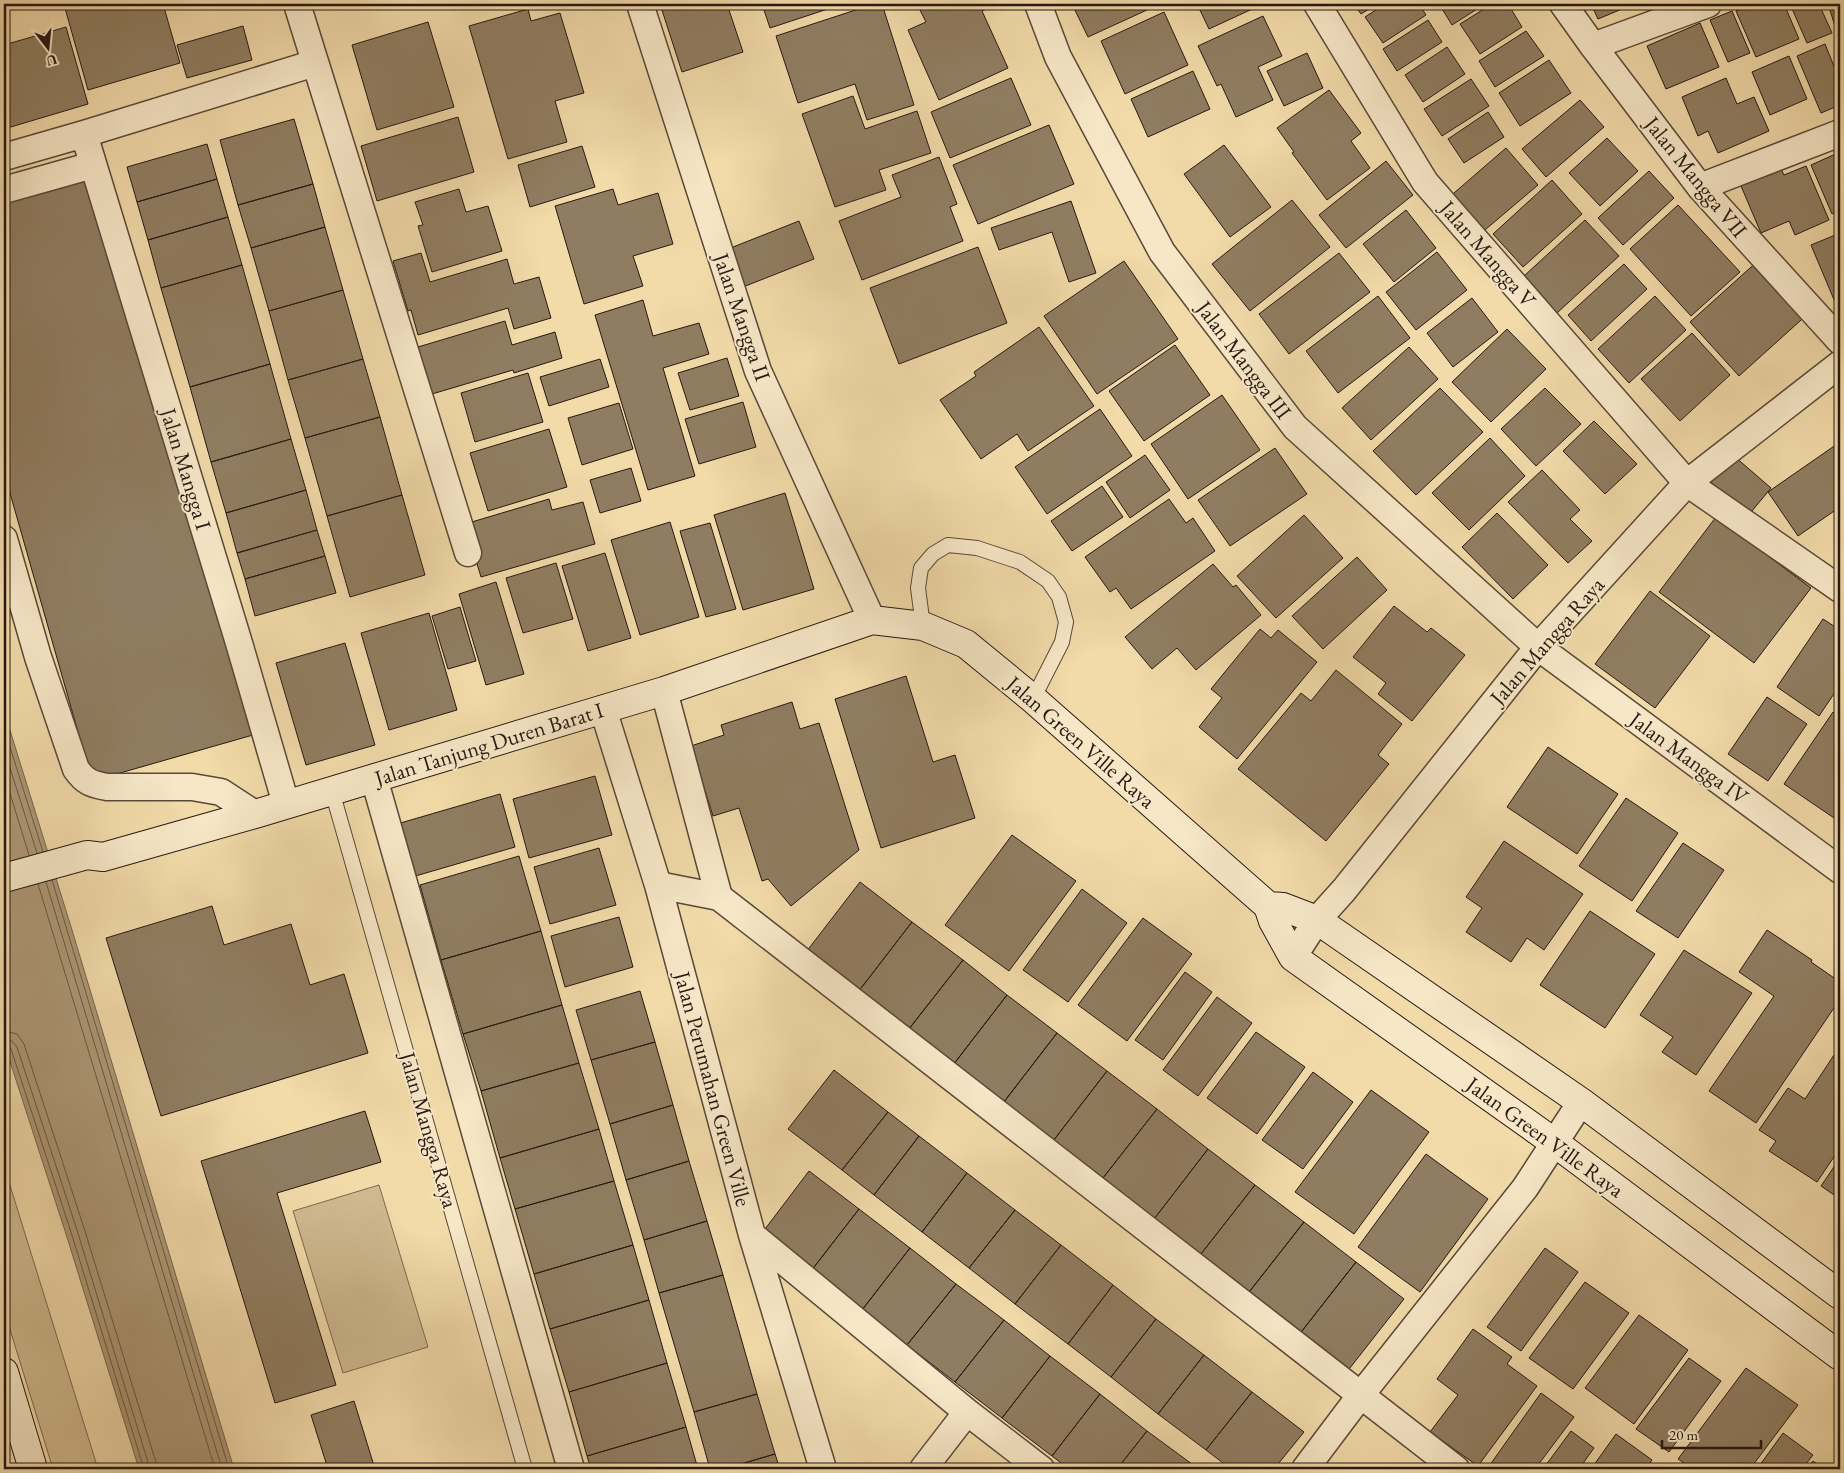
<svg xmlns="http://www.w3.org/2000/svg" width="1844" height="1473" font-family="'EB Garamond',serif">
<rect width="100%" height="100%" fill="#f2daa9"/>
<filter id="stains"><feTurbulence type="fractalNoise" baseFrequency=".004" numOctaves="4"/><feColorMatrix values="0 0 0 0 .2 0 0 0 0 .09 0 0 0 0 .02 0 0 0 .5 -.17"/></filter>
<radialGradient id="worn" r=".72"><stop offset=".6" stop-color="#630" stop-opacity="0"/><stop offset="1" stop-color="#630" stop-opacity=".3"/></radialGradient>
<path fill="#cfb98f" stroke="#7a6950" d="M4 1166 98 1469H53L4 1310Z
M379 1185 428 1347 343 1373 293 1211Z"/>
<path fill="#ad9876" stroke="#77654e" d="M4 711 72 930 234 1469H139L66 1234 4 1043Z"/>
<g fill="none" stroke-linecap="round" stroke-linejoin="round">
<path stroke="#6a5844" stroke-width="1" d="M4 728 43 852
M4 749 37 853
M4 774 29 855
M52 880 229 1469
M46 882 222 1469
M38 884 215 1469
M4 1031 17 1034 24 1044 84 1228 158 1469
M4 1038 12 1041 17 1047 77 1230 150 1469
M4 1045H8L11 1049 71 1232 144 1469"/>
</g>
<path fill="#907d61" stroke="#261912" d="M81 4H163L180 63 88 90 65 8Z
M660 4H727L743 52 682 72Z
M762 4H843L770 28Z
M874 4H882L914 105 867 120 855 84 798 103 776 36Z
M917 4H996L982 11 1008 68 939 100 908 30 926 22Z
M1072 4H1160L1088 37Z
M1197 4H1263L1209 29Z
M1354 4H1377L1361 14Z
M1385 4H1419L1426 15 1383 43 1365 17Z
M1439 4H1485L1452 25Z
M1492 4H1508L1522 27 1480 54 1460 24Z
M1591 4H1634L1598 19Z
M1755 4H1784L1799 39 1756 57 1736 11Z
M1790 4H1819L1832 33 1807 43Z
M1828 4H1840V42Z
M528 9 531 21 560 13 584 93 555 101 567 142 508 159 469 26Z
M1732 11 1750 53 1728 62 1710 20Z
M1164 12 1188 65 1125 94 1101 41Z
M1263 16 1282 56 1258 67 1273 100 1236 117 1221 84 1217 86 1198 46Z
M1428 20 1442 42 1397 71 1383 49Z
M428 22 454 107 377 130 352 45Z
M1700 23 1719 67 1666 89 1647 46Z
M243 26 252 60 187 78 177 45Z
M66 27 88 104 4 129V45Z
M1526 31 1544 56 1495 87 1479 61Z
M1825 44 1840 81V105L1821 113 1797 56Z
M1447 47 1465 74 1423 102 1405 75Z
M1307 53 1323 88 1284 106 1267 71Z
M1840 54V71L1835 56Z
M1789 56 1807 99 1770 115 1752 72Z
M1549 60 1571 93 1520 126 1499 93Z
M1193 71 1210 109 1148 137 1131 99Z
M1011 78 1031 125 950 158 931 112Z
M1726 78 1737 104 1754 97 1769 131 1718 153 1708 131 1698 136 1682 97Z
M1471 79 1489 106 1442 136 1424 109Z
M1329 90 1361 133 1351 141 1370 168 1327 200 1292 153 1294 152 1277 128Z
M853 96 865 129 917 111 931 153 879 170 886 190 835 207 802 114Z
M1580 100 1604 127 1546 177 1522 149Z
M1488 112 1504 137 1464 163 1448 139Z
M458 117 474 172 377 201 361 146Z
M294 119 313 184 238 205 220 140Z
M1049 125 1074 184 978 224 953 165Z
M1607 138 1638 171 1600 206 1569 173Z
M207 144 217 179 137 202 127 167Z
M1224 145 1271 207 1230 237 1184 174Z
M582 146 595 187 530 207 518 165Z
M1506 148 1538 185 1479 235 1447 199Z
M1840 152V210L1832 214 1811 165Z
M939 157 957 204 950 207 963 241 862 280 839 221 901 197 892 175Z
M1386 161 1413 195 1346 248 1319 215Z
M1806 166 1829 220 1795 235 1789 221 1761 233 1741 186 1781 169 1784 175Z
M1649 171 1674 198 1623 245 1598 218Z
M94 178 253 735 92 781 4 472V203Z
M217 179 228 217 148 240 137 202Z
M1552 180 1582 214 1523 267 1493 234Z
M313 184 325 227 251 248 238 205Z
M459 189 466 212 488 206 502 251 432 272 418 226 423 225 415 202Z
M613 189 618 205 658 193 673 244 633 256 643 286 584 304 555 206Z
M1292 200 1330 247 1250 311 1212 264Z
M1071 201 1096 273 1069 282 1052 232 999 250 991 228Z
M1678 205 1740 272 1691 316 1630 249Z
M1406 210 1436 248 1394 282 1363 244Z
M228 217 242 265 161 288 148 240Z
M1585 220 1619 256 1557 313 1524 276Z
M799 221 814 259 743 287 728 249Z
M325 227 343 290 269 311 251 248Z
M1840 233V314L1811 245Z
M978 247 1007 323 899 364 870 288Z
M1437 252 1467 290 1416 330 1386 292Z
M421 253 430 282 507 259 514 284 539 277 551 318 514 329 508 308 418 335 411 310 408 311 393 261Z
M1339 253 1370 292 1289 354 1259 314Z
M1760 259 1810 312 1739 376 1690 322Z
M1124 261 1178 339 1097 394 1044 316Z
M1624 264 1647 289 1591 341 1568 315Z
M242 265 270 364 190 387 161 288Z
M343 290 363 359 288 380 269 311Z
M1378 296 1410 338 1338 393 1306 351Z
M1655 296 1686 330 1629 383 1598 349Z
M1472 298 1498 332 1453 367 1427 333Z
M643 300 653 336 699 323 709 354 663 368 695 476 648 490 595 315Z
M505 321 512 345 555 332 562 358 514 373 513 370 432 394 418 347Z
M1039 327 1094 406 1028 451 1017 434 981 459 940 400 976 376 974 372Z
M1507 329 1546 369 1491 422 1452 382Z
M1692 333 1730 375 1680 421 1641 379Z
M1175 345 1210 395 1144 441 1109 391Z
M1409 347 1438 379 1371 440 1342 408Z
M727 358 739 396 690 410 678 373Z
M363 359 380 417 305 438 288 380Z
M600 359 609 387 549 406 540 377Z
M270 364 291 439 211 462 190 387Z
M528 373 543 422 475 442 461 393Z
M1440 388 1483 432 1416 495 1373 451Z
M1545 388 1581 424 1536 466 1501 429Z
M1222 395 1260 450 1188 499 1151 444Z
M743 402 756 447 699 464 685 419Z
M619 403 633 449 582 465 568 418Z
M1100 409 1132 456 1047 514 1015 467Z
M380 417 402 495 327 516 305 438Z
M1594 421 1637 464 1605 494 1563 451Z
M549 429 567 487 488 511 470 453Z
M1490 438 1525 476 1469 530 1432 493Z
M291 439 306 490 226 513 211 462Z
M1840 442V507L1798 536 1768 492Z
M1275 448 1307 494 1230 546 1198 500Z
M1145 455 1170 490 1130 518 1106 482Z
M1734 456 1771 488 1747 517 1709 485Z
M631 468 641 501 600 513 590 480Z
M1542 470 1580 510 1570 519 1592 541 1568 563 1508 502Z
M1102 486 1123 517 1072 551 1051 521Z
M306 490 317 530 237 553 226 513Z
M785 493 814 589 743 610 714 515Z
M402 495 425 575 350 597 327 516Z
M549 499 552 510 583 502 595 544 481 577 465 524Z
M1169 499 1186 523 1193 518 1215 551 1131 609 1116 588 1110 592 1085 557Z
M1497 513 1548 565 1513 599 1462 547Z
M1304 515 1343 558 1276 618 1237 576Z
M1716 517 1811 588 1754 663 1659 592Z
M670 522 699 617 640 635 611 540Z
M710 523 736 609 706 617 680 531Z
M317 530 325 556 245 579 237 553Z
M605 553 631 638 588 651 562 566Z
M325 556 336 593 255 616 245 579Z
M1357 557 1387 590 1323 649 1292 616Z
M556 563 573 619 523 633 506 578Z
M1213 564 1233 587 1236 585 1261 615 1196 670 1177 648 1152 669 1125 637Z
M496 582 524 674 486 685 459 594Z
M1650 591 1710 636 1655 708 1595 664Z
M1394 606 1427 632 1431 628 1465 655 1412 721 1378 694 1386 683 1353 657Z
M460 607 476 661 448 669 432 616Z
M429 613 457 710 389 730 361 633Z
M1823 619 1840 630V685L1819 716 1777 687Z
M1260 629 1271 638 1278 630 1317 662 1237 759 1199 727 1222 698 1211 689Z
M345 643 375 745 306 765 276 663Z
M1336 670 1402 724 1378 755 1389 764 1326 841 1238 769 1301 693 1311 701Z
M906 676 933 762 955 755 975 818 881 848 835 699Z
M1767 697 1807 724 1768 781 1728 754Z
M792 702 800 729 819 723 859 850 791 906 768 879 762 881 739 808 713 816 691 746 724 735 721 725Z
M1833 712 1840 717V822L1784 784Z
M1548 747 1618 794 1577 854 1507 807Z
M595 776 612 835 529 858 513 799Z
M500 794 515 847 412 877 397 824Z
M1626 798 1678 833 1632 901 1579 866Z
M1012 835 1076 881 1009 971 945 925Z
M1504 841 1583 894 1544 950 1527 938 1511 962 1466 932 1482 908 1466 897Z
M1683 843 1724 870 1678 938 1636 911Z
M599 848 616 905 550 924 534 867Z
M519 856 541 931 441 960 420 885Z
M860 882 912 922 855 996 803 956Z
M1082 889 1127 923 1068 1002 1023 970Z
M212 906 224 945 291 924 310 985 344 974 368 1053 161 1116 106 938Z
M1590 911 1655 954 1605 1028 1540 985Z
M619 917 633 967 565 987 551 936Z
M1143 918 1192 954 1127 1041 1078 1005Z
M912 922 963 960 905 1034 855 996Z
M1767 930 1812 960 1811 962 1840 982V999L1756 1123 1709 1091 1774 996 1739 972Z
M541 931 562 1005 463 1034 441 960Z
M1684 950 1752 993 1696 1075 1662 1052 1673 1037 1640 1015Z
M963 960 1007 995 950 1069 905 1034Z
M1185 972 1212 992 1163 1060 1135 1040Z
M640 991 655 1042 591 1060 576 1010Z
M1007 995 1057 1033 1000 1107 950 1069Z
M1217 997 1252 1023 1198 1096 1163 1070Z
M562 1005 579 1063 481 1091 463 1034Z
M1256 1032 1305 1067 1257 1134 1207 1098Z
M1057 1033 1107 1071 1050 1145 1000 1107Z
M655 1042 673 1105 610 1124 591 1060Z
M1834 1055 1840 1059V1148L1817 1182 1769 1151 1776 1141 1759 1130 1788 1088 1805 1099Z
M579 1063 599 1129 500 1158 481 1091Z
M834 1070 888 1112 842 1170 788 1129Z
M1107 1071 1157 1109 1099 1183 1050 1145Z
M1313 1072 1353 1102 1303 1169 1262 1140Z
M1371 1090 1429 1132 1354 1234 1295 1192Z
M673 1105 689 1161 626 1180 610 1124Z
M1157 1109 1208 1149 1151 1223 1099 1183Z
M365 1111 381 1162 277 1193 336 1385 275 1403 201 1161Z
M888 1112 919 1136 874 1195 842 1170Z
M599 1129 614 1181 515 1209 500 1158Z
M919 1136 967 1173 922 1232 874 1195Z
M1208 1149 1255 1185 1197 1259 1151 1223Z
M1426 1154 1488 1199 1420 1292 1358 1247Z
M1840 1158V1199L1821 1186Z
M689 1161 707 1221 644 1240 626 1180Z
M809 1171 859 1209 811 1271 762 1233Z
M967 1173 1015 1210 969 1268 922 1232Z
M614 1181 633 1245 534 1274 515 1209Z
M1255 1185 1304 1222 1246 1296 1197 1259Z
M859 1209 910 1248 862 1310 811 1271Z
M1015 1210 1061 1245 1015 1304 969 1268Z
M707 1221 723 1275 659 1293 644 1240Z
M1304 1222 1356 1262 1298 1336 1246 1296Z
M633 1245 649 1300 550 1329 534 1274Z
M1061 1245 1113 1285 1068 1344 1015 1304Z
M910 1248 956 1284 907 1345 862 1310Z
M1545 1248 1578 1272 1521 1351 1487 1327Z
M1356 1262 1404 1299 1346 1373 1298 1336Z
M723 1275 757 1394 694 1412 659 1293Z
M1585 1282 1629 1313 1573 1389 1529 1358Z
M956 1284 1004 1320 955 1382 907 1345Z
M1113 1285 1156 1319 1111 1377 1068 1344Z
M649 1300 667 1363 569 1392 550 1329Z
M1639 1315 1688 1350 1634 1424 1585 1388Z
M1156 1319 1204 1355 1158 1414 1111 1377Z
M1004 1320 1050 1356 1002 1418 955 1382Z
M1473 1329 1512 1357 1507 1364 1537 1386 1478 1466 1430 1432 1458 1395 1437 1379Z
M1204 1355 1252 1392 1206 1450 1158 1414Z
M1050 1356 1100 1394 1052 1456 1002 1418Z
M1689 1358 1721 1381 1669 1452 1636 1429Z
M667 1363 686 1427 587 1456 569 1392Z
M1746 1368 1798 1405 1750 1469H1693L1678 1459Z
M1252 1392 1304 1432 1274 1469H1231L1206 1450Z
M1541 1393 1574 1417 1535 1469H1487Z
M757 1394 775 1454 724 1469H710L694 1412Z
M1100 1394 1147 1431 1117 1469H1069L1052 1456Z
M354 1401 375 1469H328L311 1415Z
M686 1427 698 1469H591L587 1456Z
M1147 1431 1196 1467 1194 1469H1117Z
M1571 1431 1594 1448 1579 1469H1543Z
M1783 1433 1813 1455 1802 1469H1757Z
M1616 1434 1652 1460 1646 1469H1591Z
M775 1454 780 1469H724Z
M1813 1461 1824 1469H1807Z"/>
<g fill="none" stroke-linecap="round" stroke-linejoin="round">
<defs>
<path id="lane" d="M923 626 918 588 921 568 933 554 948 545 977 548 1020 562 1048 581 1059 597 1066 622 1062 642 1033 699
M332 791 525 1469"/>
<path id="street" d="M297 4 468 553
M640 4 758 371 872 620
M1038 4 1058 57 1162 252 1295 427 1538 647 1840 870
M1317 4 1425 182 1687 483 1840 589
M1563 4 1593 46 1700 187 1840 341
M1593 46 1708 4
M84 134 239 643 286 804
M4 157 84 134 315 63
M1700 187 1840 133
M4 190 93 165
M4 539 38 657 76 769C85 782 91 784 107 787H192L221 792 255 814
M664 691 719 897
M603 709 658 885 752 1235 823 1469
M374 778 571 1469
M658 885 719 897 1456 1469
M1293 957 1317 920 1344 890 1538 647 1687 483 1840 364
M752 1235 967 1412 1041 1469
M923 1469 967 1412
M1305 1469 1360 1396 1525 1188 1581 1102"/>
<path id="secondary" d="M4 878 87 855 103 857 255 814 664 691 872 620 923 626 966 644 1033 699 1268 906 1273 921 1293 957 1555 1143 1840 1356
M1268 906 1283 907 1317 920 1581 1102 1840 1295
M4 1372 33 1469"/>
</defs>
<use href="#lane" stroke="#594938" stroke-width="16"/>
<use href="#street" stroke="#594938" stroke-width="29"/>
<use href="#secondary" stroke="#261912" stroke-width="30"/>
<use href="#lane" stroke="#f7e7c7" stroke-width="14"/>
<use href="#street" stroke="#f7e7c7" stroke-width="26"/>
<use href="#secondary" stroke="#f7e7c7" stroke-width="28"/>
</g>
<g text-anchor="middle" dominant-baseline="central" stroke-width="4" stroke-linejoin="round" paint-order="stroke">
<g font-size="22" fill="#261912" stroke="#f7e7c7">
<text transform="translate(1696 177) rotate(51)">Jalan Mangga VII</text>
<text transform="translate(1488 254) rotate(49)">Jalan Mangga V</text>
<text transform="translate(742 317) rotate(71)">Jalan Mangga II</text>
<text transform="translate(1244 360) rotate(53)">Jalan Mangga III</text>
<text transform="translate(186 469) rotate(73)">Jalan Mangga I</text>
<text transform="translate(1547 641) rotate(-49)">Jalan Mangga Raya</text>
<text transform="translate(1081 742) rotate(41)">Jalan Green Ville Raya</text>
<text transform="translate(489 744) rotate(-17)">Jalan Tanjung Duren Barat I</text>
<text transform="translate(1689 758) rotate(36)">Jalan Mangga IV</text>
<text transform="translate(713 1089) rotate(75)">Jalan Perumahan Green Ville</text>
<text transform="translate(429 1130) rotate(74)">Jalan Mangga Raya</text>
<text transform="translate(1545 1137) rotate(36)">Jalan Green Ville Raya</text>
</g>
</g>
<rect width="1844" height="1473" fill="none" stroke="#f2daa9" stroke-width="20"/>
<rect x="5" y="5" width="1834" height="1463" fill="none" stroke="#261912" stroke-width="2.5"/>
<rect x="10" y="10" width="1824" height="1453" fill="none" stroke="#261912"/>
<g transform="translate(48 48) rotate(164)" stroke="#f7e7c7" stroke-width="4" paint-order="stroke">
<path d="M0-4L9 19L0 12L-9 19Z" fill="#261912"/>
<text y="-8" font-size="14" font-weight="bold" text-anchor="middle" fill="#261912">U</text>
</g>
<path d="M1662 1440v8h99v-8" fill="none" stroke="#261912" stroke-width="2.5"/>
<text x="1669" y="1440" font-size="15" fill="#261912" stroke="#f7e7c7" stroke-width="4" paint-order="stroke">20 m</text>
<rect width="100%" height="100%" filter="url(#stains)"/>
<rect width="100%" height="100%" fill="url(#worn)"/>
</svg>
